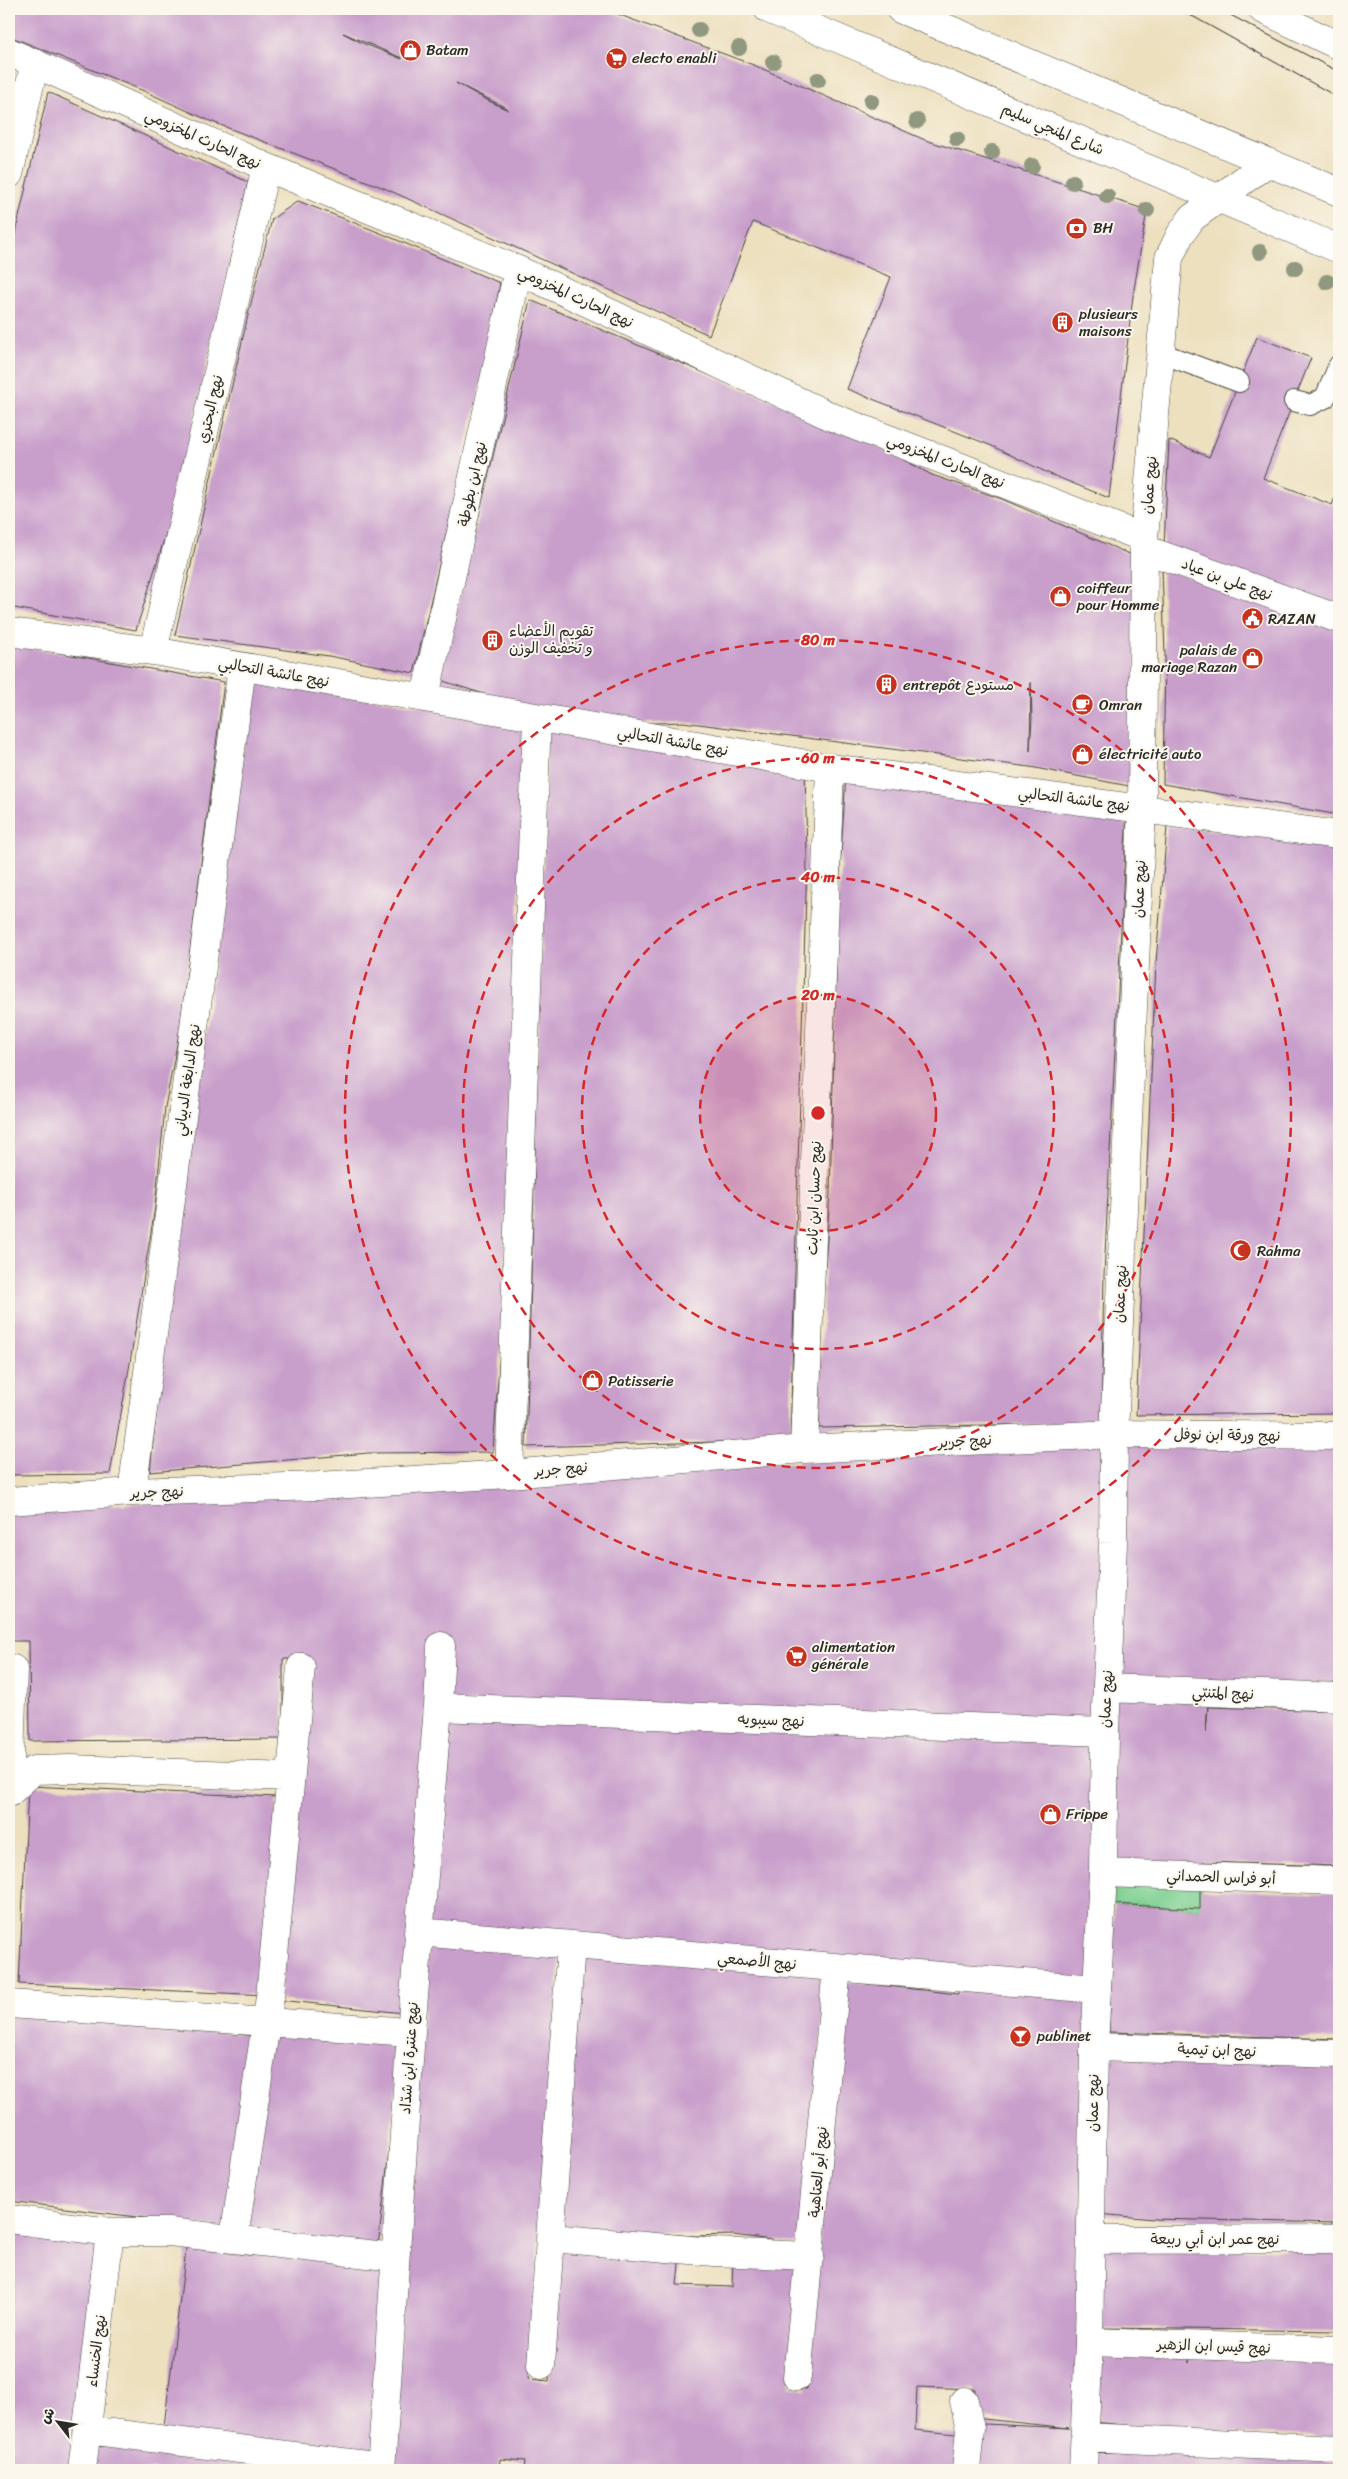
<svg xmlns="http://www.w3.org/2000/svg" width="1348" height="2479" font-family="Sriracha,'Playpen Sans Arabic',sans-serif">
<rect width="100%" height="100%" fill="#fbf7ec"/>
<filter id="ink" filterUnits="userSpaceOnUse"><feTurbulence type="fractalNoise" baseFrequency=".02" numOctaves="2"/><feDisplacementMap in="SourceGraphic" scale="10" xChannelSelector="R" yChannelSelector="G"/><feConvolveMatrix kernelMatrix="1 2 1 2 8 2 1 2 1" color-interpolation-filters="sRGB"/></filter>
<filter id="wash" filterUnits="userSpaceOnUse"><feTurbulence type="fractalNoise" baseFrequency=".0096" numOctaves="4" result="noise"/><feDisplacementMap in="SourceGraphic" scale="20" xChannelSelector="R" yChannelSelector="G"/><feGaussianBlur stdDeviation="1.12" result="paint"/><feColorMatrix in="noise" values="0 0 0 0 0 0 0 0 0 0 0 0 0 0 0 0 0 1.4 0 .05"/><feComposite in="paint" operator="in"/></filter>
<g filter="url(#wash)">
<rect width="100%" height="100%" fill="#ede0bf"/>
<path fill="#7ed092" stroke="#547e5e" d="M1114 1880 1201 1884 1200 1909 1114 1904Z"/>
<g id="blocks">
<path fill="#c89ecb" fill-rule="evenodd" d="M9 9H604L756 66 925 140 1147 210 1133 296 1109 498 1050 474 992 446 847 389 891 277 753 222 709 335 384 188 210 121 144 91 9 36ZM343 33 402 58V59L362 43ZM456 83 508 109V110L489 101Z
M9 71 14 73 9 94Z
M48 92 248 182 175 504 136 630 9 607V260Z
M298 201 373 230 500 283 486 361 414 673 329 656 175 635 249 311 272 219Z
M530 300 870 442 932 475 1002 499 1136 557 1134 787 1030 767 683 722 626 724 524 707 440 680ZM1031 682 1032 719 1030 751Z
M1257 337 1311 358 1263 478 1332 505 1339 487V610L1164 546 1169 440 1209 457Z
M1162 569 1339 624V815L1163 784 1165 655Z
M9 644 224 682 180 1028 165 1107 155 1207 129 1369 110 1474 9 1475Z
M253 679 526 723 501 1335 493 1452 368 1453 150 1472 166 1320Z
M548 723 805 766 807 858 790 1440 526 1447Z
M846 775 1127 808 1104 1275 1101 1423 819 1428 823 1298 830 1194 838 902Z
M1167 826 1339 841V1365L1337 1413 1136 1415 1156 963Z
M1123 1441 1339 1445V1687L1112 1679Z
M1110 1443 1097 1726 441 1701 404 2013 279 2000 309 1659H283V1739L30 1741 29 1641H9V1511Z
M1111 1695 1208 1698 1206 1733 1208 1707 1339 1711V1866L1202 1862V1870L1109 1866Z
M439 1713 1100 1735 1092 1984 425 1925Z
M28 1786 277 1797 267 1995 19 1984Z
M1200 1890 1339 1894V2039L1109 2032 1114 1904 1200 1909Z
M428 1944 560 1953 528 2379 549 2381 559 2244 680 2253 677 2285 732 2287 733 2256 801 2261 789 2387 806 2390 842 1981 958 1994 959 1987 1088 1995 1075 2470H978L984 2424 1069 2428 974 2418 975 2389 917 2387 915 2430 966 2435 962 2470H524L525 2461 500 2459 499 2470H391Z
M579 1956 827 1975 800 2244 734 2235 694 2236 559 2227Z
M9 2009 255 2036 232 2229 9 2201Z
M269 2031 401 2045 378 2247 247 2233Z
M1101 2055 1339 2064V2223L1153 2219 1099 2214Z
M9 2227 101 2238 71 2470H9Z
M187 2242 391 2265 372 2460 163 2434Z
M1103 2247 1339 2250V2331L1102 2328Z
M1097 2349 1190 2352 1189 2363 1190 2357 1339 2363V2437L1185 2431 1093 2422Z
M94 2436 340 2470H91Z
M1092 2444 1339 2463V2470H1089Z"/>
</g>
</g>
<g filter="url(#ink)">
<use href="#blocks" fill-opacity="0" stroke="#484641" stroke-width="1"/>
<g fill="none" stroke-linecap="round" stroke-linejoin="round">
<defs>
<path id="lane" d="M1161 353 1239 382
M1294 401 1310 405 1325 398 1339 365"/>
<path id="street" d="M1262 9 1339 46
M9 52 266 167 518 270 832 417 1144 538
M9 174 35 63
M1144 549 1339 619
M9 632 153 651 830 768 1339 835
M153 651 266 167
M425 697 518 270
M804 1449 830 768
M509 1474 537 718
M132 1492 242 667
M9 1501 132 1492 318 1486 509 1474 804 1449 1114 1434 1339 1436
M1107 1688 1339 1697
M438 1707 1105 1732
M9 1792 13 1669
M9 1793 34 1770 70 1769 289 1777
M1103 1873 1339 1881
M418 1932 1096 1989
M9 2004 411 2032
M1094 2047 1339 2054
M9 2219 110 2232H169L395 2257
M234 2238 270 1997 301 1667
M551 2238 714 2252 810 2256
M1091 2240 1339 2239
M1089 2342 1339 2350
M541 2365 571 1945
M797 2377 837 1968
M964 2401 970 2429 966 2470
M87 2430 382 2467
M1085 2437 1339 2449
M82 2470 110 2232
M381 2470 411 2032 438 1707 441 1646
M1083 2470 1089 2342 1094 2047 1103 1873 1105 1732 1113 1543 1114 1434 1142 807 1144 538 1169 258 1180 235 1192 218 1267 163"/>
<path id="secondary" d="M768 9 1339 249
M900 9 1339 192"/>
</defs>
<use href="#lane" stroke="#484641" stroke-width="22"/>
<use href="#street" stroke="#484641" stroke-width="29"/>
<use href="#secondary" stroke="#484641" stroke-width="29"/>
<use href="#lane" stroke="#fff" stroke-width="20"/>
<use href="#street" stroke="#fff" stroke-width="28"/>
<use href="#secondary" stroke="#fff" stroke-width="28"/>
<path stroke="#2b2b2b" stroke-width="1" d="M1174 9 1194 17 1339 98
M1219 9 1339 72"/>
</g>
<g fill="#90987f">
<circle cx="699" cy="30" r="8"/>
<circle cx="739" cy="48" r="8"/>
<circle cx="773" cy="62" r="8"/>
<circle cx="818" cy="80" r="8"/>
<circle cx="871" cy="101" r="8"/>
<circle cx="917" cy="121" r="8"/>
<circle cx="957" cy="139" r="8"/>
<circle cx="992" cy="152" r="8"/>
<circle cx="1032" cy="166" r="8"/>
<circle cx="1073" cy="182" r="8"/>
<circle cx="1107" cy="196" r="8"/>
<circle cx="1147" cy="210" r="8"/>
<circle cx="1260" cy="252" r="8"/>
<circle cx="1295" cy="268" r="8"/>
<circle cx="1327" cy="282" r="8"/>
</g>
</g>
<circle cx="818" cy="1113" r="118" fill="#d62828" fill-opacity=".12"/>
<g fill="none" stroke="#d62828" stroke-width="2.5" stroke-dasharray="9 6">
<circle cx="818" cy="1113" r="118"/>
<circle cx="818" cy="1113" r="236"/>
<circle cx="818" cy="1113" r="355"/>
<circle cx="818" cy="1113" r="473"/>
</g>
<defs>
<symbol id="shop-disc" viewBox="-11 -11 22 22"><circle r="9.5" fill="#c8321e" stroke="#fbf7ec"/><path d="M-5-2.5h2.3a2.7 3.5 0 0 1 5.4 0H5L5.5 6h-11ZM-1.5-2.5h3a1.5 2.3 0 0 0-3 0Z" fill="#fff"/></symbol>
<symbol id="supermarket-disc" viewBox="-11 -11 22 22"><circle r="9.5" fill="#c8321e" stroke="#fbf7ec"/><path d="M-6-5.5h2.5l.6 2H6L4.5 2H-2.5L-4.4-4H-6ZM-1.5 3.2a1.3 1.3 0 1 0 .1 0ZM3 3.2a1.3 1.3 0 1 0 .1 0Z" fill="#fff"/></symbol>
<symbol id="bank-disc" viewBox="-11 -11 22 22"><circle r="9.5" fill="#c8321e" stroke="#fbf7ec"/><path d="M-6-4H6V4H-6ZM0-2.3a2.3 2.3 0 1 0 0 4.6a2.3 2.3 0 1 0 0-4.6Z" fill="#fff"/></symbol>
<symbol id="building-disc" viewBox="-11 -11 22 22"><circle r="9.5" fill="#c8321e" stroke="#fbf7ec"/><path d="M-4-6H4V6H1V3H-1V6H-4ZM-2.5-4.3h1.7v1.8h-1.7ZM.8-4.3h1.7v1.8H.8ZM-2.5-1h1.7V.8h-1.7ZM.8-1h1.7V.8H.8Z" fill="#fff"/></symbol>
<symbol id="civic-disc" viewBox="-11 -11 22 22"><circle r="9.5" fill="#c8321e" stroke="#fbf7ec"/><path d="M-.6-6.5H3V-4.5H.6V-3L4-1V1h2V6H-6V1h2V-1L-.6-3ZM-1.2 2.5V6h2.4V2.5Z" fill="#fff"/></symbol>
<symbol id="cafe-disc" viewBox="-11 -11 22 22"><circle r="9.5" fill="#c8321e" stroke="#fbf7ec"/><path d="M-5.5-4.5H6V0H3Q3 3.5 0 3.5H-2.5Q-5.5 3.5-5.5 0ZM3-3.2v2h1.7v-2ZM-6 4.5H4V6H-6Z" fill="#fff"/></symbol>
<symbol id="mosque-disc" viewBox="-11 -11 22 22"><circle r="9.5" fill="#c8321e" stroke="#fbf7ec"/><path d="M3.5-4.9A6 6 0 1 0 3.5 4.9A5 5 0 1 1 3.5-4.9Z" fill="#fff"/></symbol>
<symbol id="bar-disc" viewBox="-11 -11 22 22"><circle r="9.5" fill="#c8321e" stroke="#fbf7ec"/><path d="M-6-5H6L.8 .8V4.5H3.5V6h-7V4.5H-.8V.8Z" fill="#fff"/></symbol>
</defs>
<g fill-rule="evenodd">
<use href="#shop-disc" x="398" y="38" width="25" height="25"/>
<use href="#supermarket-disc" x="604" y="46" width="25" height="25"/>
<use href="#bank-disc" x="1064" y="216" width="25" height="25"/>
<use href="#building-disc" x="1050" y="310" width="25" height="25"/>
<use href="#shop-disc" x="1048" y="584" width="25" height="25"/>
<use href="#civic-disc" x="1240" y="606" width="25" height="25"/>
<use href="#building-disc" x="480" y="628" width="25" height="25"/>
<use href="#shop-disc" x="1240" y="646" width="25" height="25"/>
<use href="#building-disc" x="874" y="672" width="25" height="25"/>
<use href="#cafe-disc" x="1070" y="692" width="25" height="25"/>
<use href="#shop-disc" x="1070" y="742" width="25" height="25"/>
<use href="#mosque-disc" x="1228" y="1238" width="25" height="25"/>
<use href="#shop-disc" x="580" y="1368" width="25" height="25"/>
<use href="#supermarket-disc" x="784" y="1644" width="25" height="25"/>
<use href="#shop-disc" x="1038" y="1802" width="25" height="25"/>
<use href="#bar-disc" x="1008" y="2024" width="25" height="25"/>
</g>
<g text-anchor="middle" dominant-baseline="central" stroke-width="4" stroke-linejoin="round" paint-order="stroke">
<g font-size="15" fill="#2b2b2b" stroke="#fbf7ec" text-anchor="start">
<text x="426" y="50">Batam</text>
<text x="632" y="58">electo enabli</text>
<text x="1093" y="228">BH</text>
<text x="1079" y="314">plusieurs<tspan x="1079" dy="17">maisons</tspan></text>
<text x="1077" y="588">coiffeur<tspan x="1077" dy="17">pour Homme</tspan></text>
<text x="1268" y="619">RAZAN</text>
<text x="509" y="631">تقويم الأعضاء<tspan x="509" dy="17">و تخفيف الوزن</tspan></text>
<text x="1237" y="650" text-anchor="end">palais de<tspan x="1237" dy="17">mariage Razan</tspan></text>
<text x="903" y="685">entrepôt مستودع</text>
<text x="1099" y="705">Omran</text>
<text x="1099" y="754">électricité auto</text>
<text x="1257" y="1251">Rahma</text>
<text x="608" y="1381">Patisserie</text>
<text x="812" y="1647">alimentation<tspan x="812" dy="17">générale</tspan></text>
<text x="1066" y="1814">Frippe</text>
<text x="1037" y="2036">publinet</text>
</g>
<g font-size="15" fill="#2b2b2b" stroke="#fbf7ec">
<text transform="translate(1053 129) rotate(23)">شارع المنجي سليم</text>
<text transform="translate(203 139) rotate(24)">نهج الحارث المخزومي</text>
<text transform="translate(576 297) rotate(25)">نهج الحارث المخزومي</text>
<text transform="translate(210 409) rotate(-77)">نهج البحتري</text>
<text transform="translate(946 461) rotate(21)">نهج الحارث المخزومي</text>
<text transform="translate(472 484) rotate(-78)">نهج ابن بطوطة</text>
<text transform="translate(1149 485) rotate(-85)">نهج عمان</text>
<text transform="translate(1227 579) rotate(20)">نهج علي بن عياد</text>
<text transform="translate(274 672) rotate(10)">نهج عائشة التحالبي</text>
<text transform="translate(673 741) rotate(10)">نهج عائشة التحالبي</text>
<text transform="translate(1074 799) rotate(7)">نهج عائشة التحالبي</text>
<text transform="translate(1139 889) rotate(-87)">نهج عمان</text>
<text transform="translate(187 1080) rotate(-82)">نهج الدابغة الدبياني</text>
<text transform="translate(814 1198) rotate(-88)">نهج حسان ابن ثابت</text>
<text transform="translate(1120 1294) rotate(-87)">نهج عمان</text>
<text transform="translate(1227 1435) rotate(1)">نهج ورقة ابن نوفل</text>
<text transform="translate(965 1441) rotate(-3)">نهج جرير</text>
<text transform="translate(561 1469) rotate(-5)">نهج جرير</text>
<text transform="translate(157 1492) rotate(-2)">نهج جرير</text>
<text transform="translate(1223 1693) rotate(2)">نهج المتنبّي</text>
<text transform="translate(1106 1699) rotate(-87)">نهج عمان</text>
<text transform="translate(771 1720) rotate(2)">نهج سيبويه</text>
<text transform="translate(1221 1877) rotate(2)">أبو فراس الحمداني</text>
<text transform="translate(757 1961) rotate(5)">نهج الأصمعي</text>
<text transform="translate(1217 2050) rotate(2)">نهج ابن تيمية</text>
<text transform="translate(409 2058) rotate(-86)">نهج عنترة ابن شدّاد</text>
<text transform="translate(1093 2103) rotate(-89)">نهج عمان</text>
<text transform="translate(818 2172) rotate(-85)">نهج أبو العتاهية</text>
<text x="1215" y="2239">نهج عمر ابن أبي ربيعة</text>
<text transform="translate(1214 2346) rotate(2)">نهج قيس ابن الزهير</text>
<text transform="translate(96 2351) rotate(-83)">نهج الخنساء</text>
</g>
</g>
<circle cx="818" cy="1113" r="8" fill="#d62828" stroke="#fbf7ec" stroke-width="2.5"/>
<g font-size="15" text-anchor="middle" font-weight="bold" fill="#d62828" stroke="#fbf7ec" stroke-width="4" stroke-linejoin="round" paint-order="stroke">
<text x="818" y="645">80 m</text>
<text x="818" y="763">60 m</text>
<text x="818" y="882">40 m</text>
<text x="818" y="1000">20 m</text>
</g>
<rect width="1348" height="2479" fill="none" stroke="#fbf7ec" stroke-width="30"/>
<g transform="translate(58 2422) rotate(301)" stroke="#fbf7ec" stroke-width="4" paint-order="stroke">
<path d="M0-4L9 19L0 12L-9 19Z" fill="#2b2b2b"/>
<text y="-8" font-size="14" font-weight="bold" text-anchor="middle" fill="#2b2b2b">ش</text>
</g>
</svg>
